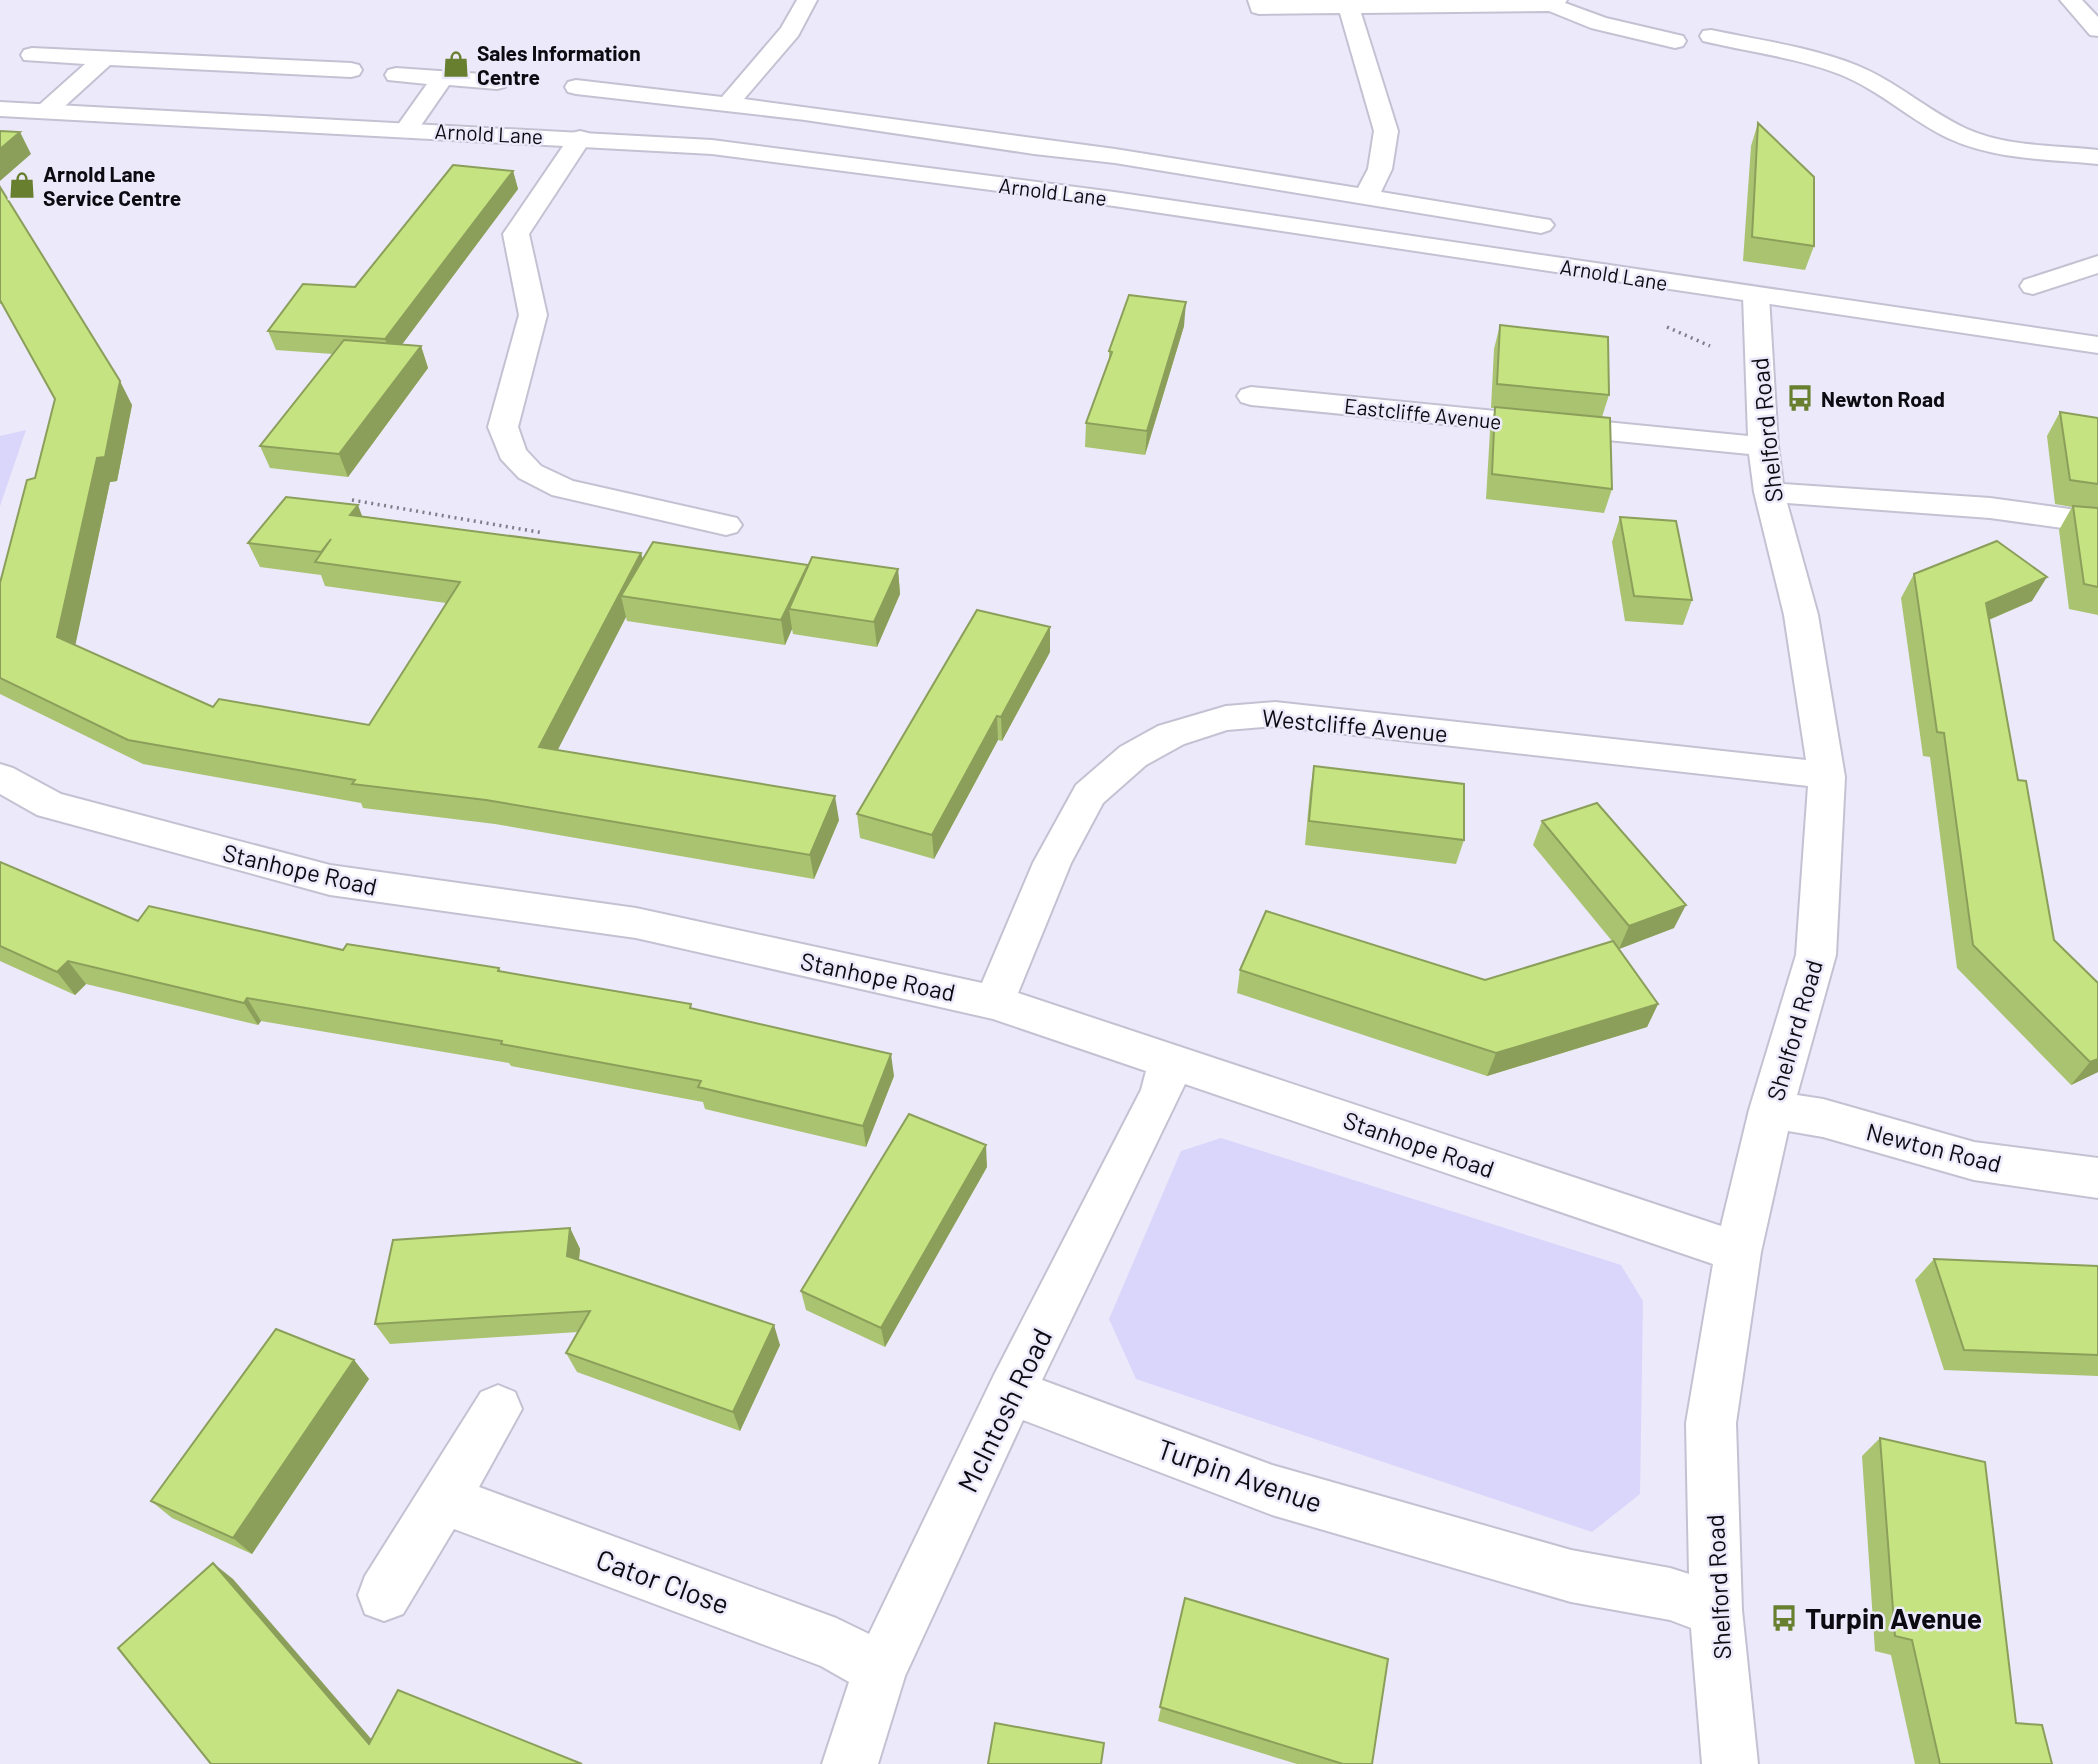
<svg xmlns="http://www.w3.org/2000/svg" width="2098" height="1764" font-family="Barlow,sans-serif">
<rect width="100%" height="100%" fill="#ebe9fa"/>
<path fill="#dad5fa" d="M26 430 0 506V436Z
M1221 1138 1621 1265 1643 1301 1640 1494 1592 1532 1136 1379 1109 1319 1181 1151Z"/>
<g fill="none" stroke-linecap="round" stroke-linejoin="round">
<defs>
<path id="street" d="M797 0H817L798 36 744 99 1115 149 1358 188 1368 169 1374 131 1340 13 1259 14 1252 12 1248 0H1567L1565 3 1606 18 1683 36 1686 41 1683 46 1675 48 1591 28 1549 11 1361 13 1398 131 1392 169 1381 192 1550 220 1554 225 1550 230 1541 233 1115 163 1034 154 805 120 576 94 568 92 565 87 568 82 576 80 722 97 781 28Z
M1711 30C1759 40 1810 47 1856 65 1896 81 1928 111 1967 129 2007 147 2054 145 2098 150V164C2049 159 1996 160 1950 139 1911 121 1880 90 1839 74 1795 57 1748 52 1703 41L1700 36 1703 31Z
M32 48 351 63 359 65 362 70 359 75 351 77 110 65 54 116H38L34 111 38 106 85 64 24 60 21 55 24 50Z
M396 68 497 75 505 77 508 82 505 87 497 89 449 85 415 134H399L395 129 427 84 388 80 385 75 388 70Z
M580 131 588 133 592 138 529 234 547 315 518 427 526 450 541 466 573 481 737 518 742 525 737 532 726 535 552 495 519 478 501 459 488 427 519 315 503 234 572 133Z
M2098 256V273L2033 294 2024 292 2020 286 2024 280Z
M1756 288 1765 290 1769 296 1778 446 1783 484 1990 498 2098 513V533L1990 518 1787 503 1818 615 1845 777 1836 955 1797 1095 1823 1099 1974 1142 2098 1158V1198L1974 1180 1823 1137 1788 1131 1761 1252 1736 1423 1742 1610 1758 1764H1702L1691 1628 1670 1620 1571 1602 1272 1515 1023 1420 905 1676 878 1764H822L849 1682 821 1666 454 1529 403 1614 384 1621 365 1614 358 1595 365 1576 481 1392 498 1385 515 1392 522 1409 479 1487 836 1618 869 1634 994 1375 1141 1090 1146 1071 993 1019 636 938 330 895 37 815 0 794V764L13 768 61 794 330 865 636 908 982 983 1033 863 1076 785 1120 747 1158 726 1226 706 1275 702 1806 760 1784 615 1754 492 1749 454 1251 405 1241 402 1237 396 1241 390 1251 387 1748 436 1743 296 1747 290ZM1275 726 1808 786 1796 955 1749 1110 1721 1226 1018 993 1071 863 1103 803 1146 765 1184 744 1227 730ZM1185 1084 1713 1264 1686 1423 1689 1574 1670 1568 1571 1550 1272 1465 1042 1380Z"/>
<path id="secondary" d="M2060 0H2082L2098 17V36L2090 35Z
M0 102 712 140 1114 192 2098 337V353L1114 206 712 154 0 116Z"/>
</defs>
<use href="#street" stroke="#c4c2d2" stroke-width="4"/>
<use href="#secondary" stroke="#c4c2d2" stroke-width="4"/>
<path stroke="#7f7e89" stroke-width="3.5" stroke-dasharray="2 4.5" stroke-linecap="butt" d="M1667 327 1710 346
M352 500 544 533"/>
<use href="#street" fill="#fff" fill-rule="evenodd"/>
<use href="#secondary" fill="#fff" fill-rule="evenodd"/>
</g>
<path fill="#aac370" d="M1758 123 1814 246 1805 270 1743 261 1751 146Z
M513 171 518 189 402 344 421 346 428 368 348 477 270 468 260 446 333 354 276 350 268 331 355 287Z
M0 187 132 405 117 481 110 482 75 645 213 707 369 725 446 603 325 586 321 575 260 567 248 543 362 516 641 553 643 559 808 565V567L898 569 900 594 877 647 793 634 792 629 785 645 627 621 626 617 557 750 839 820 814 879 495 824 363 808 361 803 143 764 0 694V583L35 478 55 399 2 304H0Z
M1500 325 1609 395 1602 417 1612 489 1604 513 1486 499 1490 431 1495 408H1491L1494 349Z
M1184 326 1145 455 1085 447 1086 423 1109 360V351Z
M2060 412 2098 418V615L2069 609 2059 530 2072 507 2055 504 2047 436Z
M1620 517 1692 600 1683 625 1625 621 1612 542Z
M1914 574 2032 601 1989 620 2018 780 2054 940 2098 1072 2071 1085 1957 968 1930 757 1923 756 1901 598Z
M1050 652 1002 741 998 740 934 859 860 838 857 814Z
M1314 766 1464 840 1456 864 1305 845 1310 791Z
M1542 821 1674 928 1619 949 1658 1004 1647 1027 1487 1076 1237 993 1240 970 1485 980 1612 941 1533 845Z
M0 862 138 921 343 950 499 968 501 971 692 1008 894 1076 866 1147 705 1109 703 1102 511 1066 509 1063 261 1021 258 1025 86 984 75 995 0 961Z
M987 1167 885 1347 806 1310 801 1291Z
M570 1228 580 1249 579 1260 780 1345 740 1431 577 1372 566 1353 578 1332 390 1344 375 1324Z
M1934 1259 2098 1266V1376L1944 1370 1915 1280Z
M354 1360 369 1379 252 1554 172 1518 151 1501Z
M1880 1438 2016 1723 2052 1764H1915L1891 1655 1875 1651 1862 1456Z
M1185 1598 1372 1764H1297L1158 1721Z"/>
<path fill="#8b9f5b" d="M20 132 31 154 0 181V149Z
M513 171 518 189 392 358 385 339Z
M1186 302 1184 326 1145 455 1147 431Z
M421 346 428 368 348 477 339 454Z
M120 381 132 405 117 481 110 482 72 661 57 637 97 458Z
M358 505 367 529 350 515Z
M641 553 647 577 621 596 626 617 547 771 539 747Z
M808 565 811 589 789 609 792 629 785 645 781 620Z
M898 569 900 594 877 647 874 622Z
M2047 577 2032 601 1972 627 1986 603Z
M1050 627V652L1002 741 1001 717Z
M997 716 998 740 934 859 932 835Z
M835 796 839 820 814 879 810 855Z
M1686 905 1674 928 1619 949 1629 926Z
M68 961 86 984 75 995 57 972Z
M247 998 261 1021 258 1025 244 1003Z
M1658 1004 1647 1027 1487 1076 1496 1053Z
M891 1054 894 1076 866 1147 863 1126Z
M2098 1059V1072L2071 1085 2090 1062Z
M986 1145 987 1167 885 1347 881 1328Z
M570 1228 580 1249 577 1277 567 1256Z
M774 1325 780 1345 740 1431 733 1412Z
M354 1360 369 1379 252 1554 233 1538Z
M213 1563 233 1579 386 1756 369 1744Z"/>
<path fill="#c6e382" stroke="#8b9f5b" stroke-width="2" d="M1758 123 1814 177V246L1752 237Z
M0 131 20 132 0 149Z
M453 165 513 171 385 339 268 331 303 284 355 287Z
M0 187 120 381 105 457 97 458 57 637 213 707 219 699 369 725 460 582 315 562 331 539 321 552 248 543 286 497 358 505 350 515 641 553 539 747 835 796 810 855 486 800 352 784 355 780 128 740 0 678V583L27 480 35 478 55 399 0 300Z
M1129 295 1186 302 1147 431 1086 423 1112 352 1109 351Z
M1500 325 1608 337 1609 395 1497 384Z
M344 340 421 346 339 454 260 446Z
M1495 407 1610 418 1612 489 1492 474Z
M2060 412 2098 418V484L2070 480Z
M2073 506 2098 508V587L2084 584Z
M1620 517 1676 521 1692 600 1634 596Z
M1997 541 2047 577 1986 603 2018 780 2026 781 2054 940 2098 983V1059L2090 1062 1973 945 1944 733 1937 732 1914 574Z
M653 542 808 565 781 620 621 596Z
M812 557 898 569 874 622 789 609Z
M977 610 1050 627 1001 717 997 716 932 835 857 814Z
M1314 766 1464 784V840L1309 821Z
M1597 803 1686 905 1629 926 1542 821Z
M0 862 138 921 149 906 343 950 347 944 499 968 498 971 691 1004 690 1008 891 1054 863 1126 698 1087 701 1081 501 1044 502 1041 247 998 244 1003 68 961 57 972 0 946Z
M1266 911 1485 980 1613 941 1658 1004 1496 1053 1240 970Z
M909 1114 986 1145 881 1328 801 1291Z
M570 1228 567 1256 774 1325 733 1412 566 1353 590 1311 375 1324 393 1240Z
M1934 1259 2098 1266V1355L1964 1350Z
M276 1329 354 1360 233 1538 151 1501Z
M1880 1438 1985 1462 2016 1723 2042 1725 2052 1764H1940L1912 1640 1895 1636Z
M213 1563 369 1744 398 1690 582 1764H211L118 1648Z
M1185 1598 1388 1659 1372 1764H1343L1160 1707Z
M995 1723 1104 1743 1101 1764H988Z"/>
<defs>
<symbol id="shop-bare" viewBox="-9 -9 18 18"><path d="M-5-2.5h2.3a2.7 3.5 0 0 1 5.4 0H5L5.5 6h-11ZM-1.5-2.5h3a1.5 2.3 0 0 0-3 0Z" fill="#697f30" stroke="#ebe9fa" stroke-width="2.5" paint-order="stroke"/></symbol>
<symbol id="bus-bare" viewBox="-9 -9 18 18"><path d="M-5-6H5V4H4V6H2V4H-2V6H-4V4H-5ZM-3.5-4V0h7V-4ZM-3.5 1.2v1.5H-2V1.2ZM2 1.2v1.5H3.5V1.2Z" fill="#697f30" stroke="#ebe9fa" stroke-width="2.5" paint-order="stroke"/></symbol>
</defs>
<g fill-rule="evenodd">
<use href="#shop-bare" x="437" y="45" width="38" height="38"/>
<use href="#shop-bare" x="3" y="166" width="38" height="38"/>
<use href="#bus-bare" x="1781" y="379" width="38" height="38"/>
<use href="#bus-bare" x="1765" y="1599" width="38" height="38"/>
</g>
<g text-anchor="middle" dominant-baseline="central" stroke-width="5" stroke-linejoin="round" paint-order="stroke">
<g font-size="21" font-weight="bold" fill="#0c0b11" stroke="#ebe9fa" text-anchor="start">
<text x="477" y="52">Sales Information<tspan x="477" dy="24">Centre</tspan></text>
<text x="43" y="173">Arnold Lane<tspan x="43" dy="24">Service Centre</tspan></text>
<text x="1821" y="398">Newton Road</text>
</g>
<g font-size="21" fill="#0c0b11" stroke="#ebe9fa">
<text transform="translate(489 133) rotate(3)">Arnold Lane</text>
<text transform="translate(1053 191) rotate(7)">Arnold Lane</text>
<text transform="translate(1614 274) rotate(9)">Arnold Lane</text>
<text transform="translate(1423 413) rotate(6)">Eastcliffe Avenue</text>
</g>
<g font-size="24" fill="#0c0b11" stroke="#ebe9fa">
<text transform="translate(1766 430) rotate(-96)">Shelford Road</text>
<text transform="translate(1355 725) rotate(5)">Westcliffe Avenue</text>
<text transform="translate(300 869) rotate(13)">Stanhope Road</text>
<text transform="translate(878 976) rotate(12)">Stanhope Road</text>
<text transform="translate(1794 1030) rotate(-74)">Shelford Road</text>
<text transform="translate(1419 1144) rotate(19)">Stanhope Road</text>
<text transform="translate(1934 1147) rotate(14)">Newton Road</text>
<text transform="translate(1718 1587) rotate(-93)">Shelford Road</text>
</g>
<g font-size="28" fill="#0c0b11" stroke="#ebe9fa">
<text transform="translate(1004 1410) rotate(-64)">McIntosh Road</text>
<text transform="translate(1240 1475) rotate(19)">Turpin Avenue</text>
<text transform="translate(663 1581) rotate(20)">Cator Close</text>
</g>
<g font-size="28" font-weight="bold" fill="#0c0b11" stroke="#ebe9fa" text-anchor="start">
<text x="1805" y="1618">Turpin Avenue</text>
</g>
</g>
</svg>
